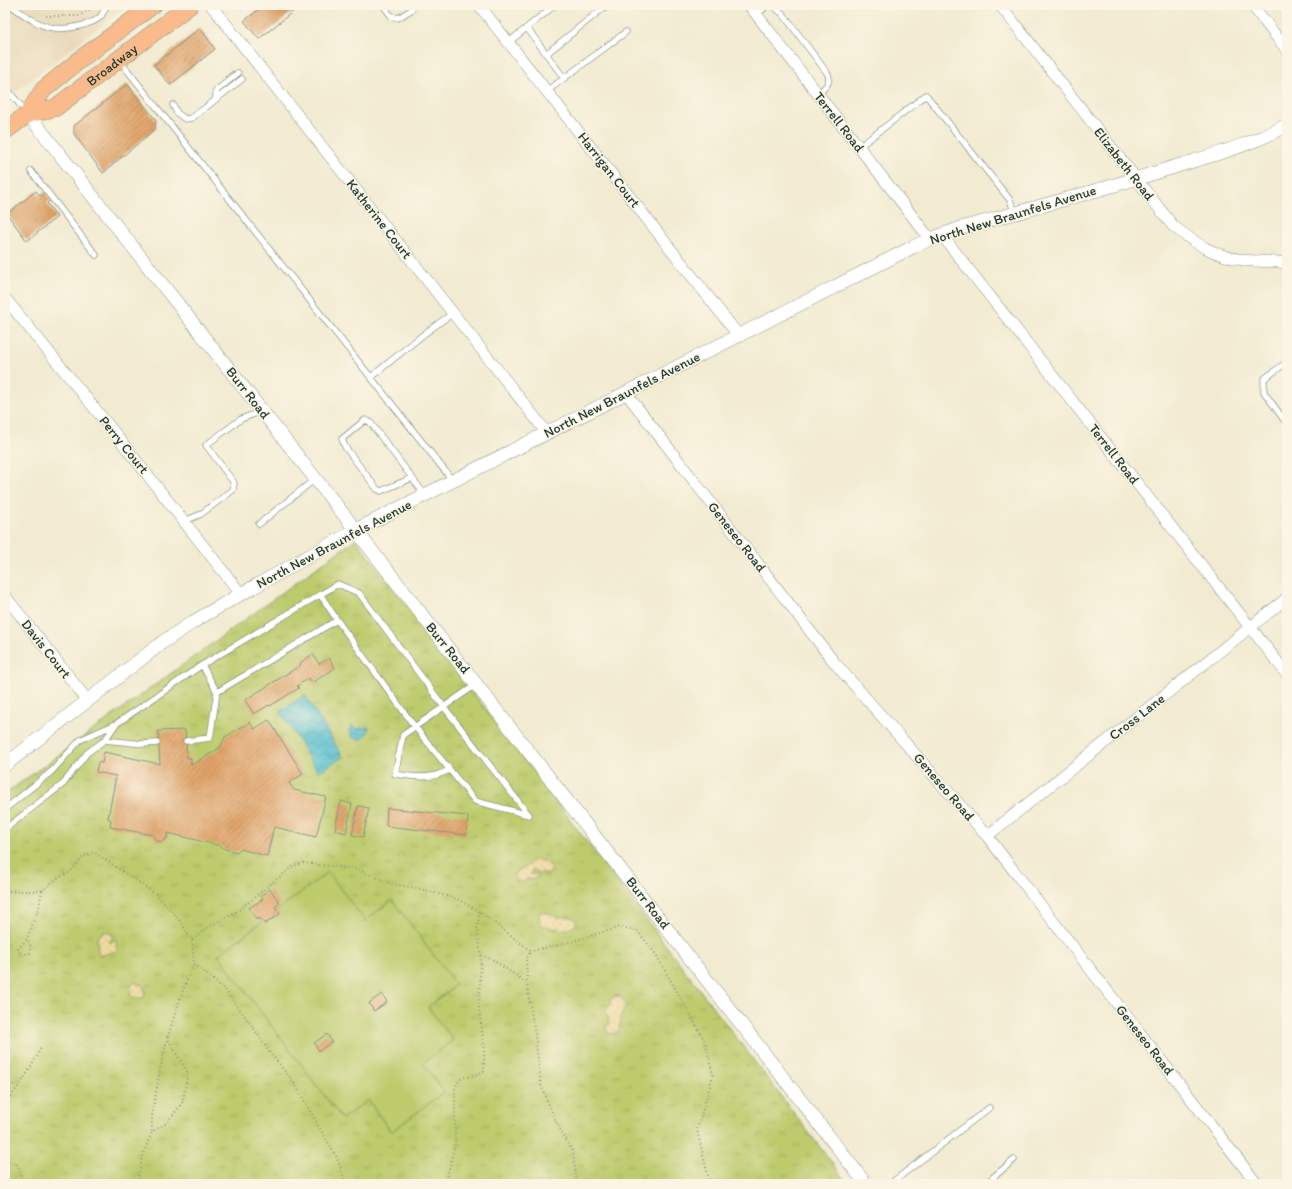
<svg xmlns="http://www.w3.org/2000/svg" width="1292" height="1189" font-family="Itim,sans-serif">
<defs>
<pattern id="grass-tufts" width="24" height="20" patternUnits="userSpaceOnUse"><rect width="24" height="20" fill="#bdcb6d"/><path d="M3 7l-1-3M5 7V3M7 7l1-3M15 17l-1-3M17 17v-4M19 17l1-3" fill="none" stroke="#a2af5f"/></pattern>
<pattern id="sand-dots" width="8" height="8" patternUnits="userSpaceOnUse"><rect width="8" height="8" fill="#eeda9e"/><path d="M2 2h.1M6 6h.1" fill="none" stroke="#ccbc89" stroke-width="1.8" stroke-linecap="round"/></pattern>
<pattern id="water-waves" width="16" height="10" patternUnits="userSpaceOnUse"><rect width="16" height="10" fill="#51bccd"/><path d="M0 5q4-4 8 0t8 0" fill="none" stroke="#439aa7"/></pattern>
<pattern id="building-hatch" width="6" height="6" patternUnits="userSpaceOnUse"><rect width="6" height="6" fill="#e0a368"/><path d="M-1 1l2-2M0 6l6-6M5 7l2-2" fill="none" stroke="#b58656"/></pattern>
</defs>
<rect width="100%" height="100%" fill="#fcf5e5"/>
<filter id="ink" filterUnits="userSpaceOnUse"><feTurbulence type="fractalNoise" baseFrequency=".025" numOctaves="2"/><feDisplacementMap in="SourceGraphic" scale="8" xChannelSelector="R" yChannelSelector="G"/><feConvolveMatrix kernelMatrix="1 2 1 2 8 2 1 2 1" color-interpolation-filters="sRGB"/></filter>
<filter id="wash" filterUnits="userSpaceOnUse"><feTurbulence type="fractalNoise" baseFrequency=".012" numOctaves="4" result="noise"/><feDisplacementMap in="SourceGraphic" scale="16" xChannelSelector="R" yChannelSelector="G"/><feGaussianBlur stdDeviation="0.9" result="paint"/><feColorMatrix in="noise" values="0 0 0 0 0 0 0 0 0 0 0 0 0 0 0 0 0 1.4 0 .05"/><feComposite in="paint" operator="in"/></filter>
<g filter="url(#wash)">
<rect width="100%" height="100%" fill="#f2ebd2"/>
<path fill="#e9d9ba" d="M5 5H127L5 100Z"/>
<path fill="url(#grass-tufts)" stroke="#6e8450" d="M356 539 848 1184H5V794Z"/>
<path fill="url(#sand-dots)" stroke="#868c69" d="M534 859 547 862 552 869 551 872 546 875 542 872 540 873 532 870 531 874 538 875V878L527 879 524 882 516 881 514 876 516 871 526 867Z
M540 912C546 912 553 914 557 918 564 916 570 916 576 920V925C567 933 552 928 541 925L539 917Z
M104 931C109 933 111 931 113 937L109 942 110 943 114 940H116L117 951 102 955H100L98 952 97 937Z
M136 982 138 985 142 984 145 990 144 997C140 999 133 998 130 995L131 985Z
M615 996 621 997C628 1007 624 1008 621 1018 620 1023 620 1027 619 1031L611 1034 607 1032 606 1026 609 1024 606 1010 611 1005 610 999Z"/>
<path fill="#bdcb6d" stroke="#6e8450" d="M328 872 365 921 392 900 456 985 428 1007 453 1040 423 1063 444 1092 391 1132 368 1100 342 1119 218 955Z"/>
<path fill="url(#water-waves)" stroke="#387c80" d="M305 695 343 757 318 772 280 711Z
M351 726 356 729 369 727C366 742 354 745 349 730Z"/>
<g id="blocks">
<path fill="url(#building-hatch)" d="M264 5H301L259 39 244 21Z
M200 28 215 49 170 85 154 65Z
M233 71 240 80 232 87 225 77Z
M127 84 156 120 155 129 103 173 74 134V126Z
M36 191 40 196 45 192 51 200 47 203 57 217 27 241 7 214Z
M313 654 319 664 329 658 335 668 312 683 309 678 297 686 299 688 270 706 269 705 254 714 245 700 301 665 300 663Z
M269 720 303 774 289 783 294 790 326 797 316 837 274 827 267 856 240 849 237 852 225 849 221 846 168 833 167 838 162 842 156 841 153 835 110 827 111 820 108 818 116 776 96 772 98 762 102 763 104 752 160 764 158 731 185 730 187 758H191V765L220 748 225 737 250 722 254 729Z
M341 801 352 804 346 833 335 830Z
M358 806 369 808 363 837 352 835Z
M387 808 468 816 466 835 386 826Z
M270 889 280 903 275 907 280 914 265 924 260 918 257 920 249 908 263 899 261 896Z
M382 994 387 1002 374 1011 369 1003Z
M327 1034 332 1042 319 1051 314 1043Z"/>
</g>
</g>
<g filter="url(#ink)">
<use href="#blocks" fill-opacity="0" stroke="#889483" stroke-width="1"/>
<g fill="none" stroke-linecap="round" stroke-linejoin="round">
<defs>
<path id="service" d="M10 5C23 14 38 26 54 28 66 30 93 25 101 16 103 13 105 8 107 5
M383 5 391 16 398 18 411 10 414 5
M5 13 10 5
M756 15 768 5H772L783 14 828 74C831 84 824 88 818 94
M527 28 564 78
M509 42 555 5
M546 54 607 5
M120 61 453 481
M5 90 10 93 27 113
M547 91 626 32
M216 99V91L238 73
M173 105 177 113 185 119 192 118 242 79
M859 147 926 95 1010 200 1015 213
M31 171 96 255
M1287 362 1264 379V392L1287 424
M371 377 424 334 453 313
M412 478 381 491 377 489 345 447 342 439 365 420 370 422 425 495
M185 521 201 514 233 490 234 483 206 445 241 419 262 411
M259 524 315 479
M320 594 337 620
M105 740 143 744 157 743
M186 741 210 738 217 692 202 665
M449 770C430 780 416 777 395 774L403 735 477 684
M5 809 52 771 80 740 116 724 202 665 338 584 359 593 444 707 529 815 475 801 415 727 337 620 217 692
M5 829 63 784 87 753 105 740 116 724
M890 1184 989 1108
M985 1184 1014 1160"/>
<path id="minor" d="M211 5 547 433
M479 5 739 336
M749 5 930 239
M1000 5 1173 226C1197 244 1213 256 1244 260 1258 262 1273 261 1287 263
M1252 5 1287 50
M941 234 1287 674
M5 298 109 426 241 594
M626 393 834 662 987 836 1257 1184
M5 596 88 701
M987 836 1287 598"/>
<path id="tertiary" d="M28 114 344 515 866 1184
M5 765 163 642 193 622 241 594 356 530 913 247 930 239 958 229C1030 209 1102 190 1174 167 1213 155 1252 145 1287 125"/>
<g id="primary">
<path id="s1" d="M28 114 55 108 190 5"/>
<path d="M5 131 28 114 43 90 82 58 153 5"/>
</g>
</defs>
<use href="#service" stroke="#889483" stroke-width="7"/>
<use href="#minor" stroke="#889483" stroke-width="12"/>
<use href="#tertiary" stroke="#889483" stroke-width="14"/>
<use href="#primary" stroke="#889483" stroke-width="18"/>
<path stroke="#889483" stroke-width="2" stroke-dasharray="1 3" stroke-linecap="butt" d="M46 16H79L93 7 95 5
M5 891H42L39 906 27 939 18 949 21 955 30 953V945L27 939
M42 891 56 879 70 872 84 856 94 852 157 895 178 918 192 940 194 963
M480 912 477 928 481 955 493 960 521 979 527 985 535 1035 541 1085 557 1124 573 1152 577 1184
M192 940 210 926 239 910 293 866 304 863 357 869 392 884 417 888 457 899 480 912 531 951 563 944 620 927 637 930 655 953 705 1041 713 1075 697 1130 710 1184
M527 985 526 959 531 951
M167 1036 175 1052 188 1073 182 1104 165 1124 152 1132C151 1114 154 1104 157 1087 164 1044 177 1003 194 963L225 990 251 1024 270 1053 293 1081 337 1158 346 1184
M5 1086 19 1084
M5 1103C20 1086 32 1067 41 1047
M5 1160 18 1165 23 1180 20 1184
M137 1184 143 1154 152 1132
M444 1184 450 1165 455 1143V1088C462 1074 463 1079 475 1075 478 1074 481 1072 484 1071V1046L479 1008 481 955"/>
<use href="#service" stroke="#fff" stroke-width="5.5"/>
<use href="#minor" stroke="#fff" stroke-width="11"/>
<use href="#tertiary" stroke="#fff" stroke-width="13"/>
<use href="#primary" stroke="#fabb8c" stroke-width="17"/>
</g>
</g>
<g text-anchor="middle" dominant-baseline="central" stroke-width="3" stroke-linejoin="round" paint-order="stroke">
<g font-size="14" fill="#1f3d34" stroke="#fcf5e5">
<text stroke="none"><textPath href="#s1" startOffset="99">Broadway</textPath></text>
<text transform="translate(839 122) rotate(52)">Terrell Road</text>
<text transform="translate(1124 164) rotate(52)">Elizabeth Road</text>
<text transform="translate(609 170) rotate(52)">Harrigan Court</text>
<text transform="translate(1013 215) rotate(-17)">North New Braunfels Avenue</text>
<text transform="translate(379 219) rotate(52)">Katherine Court</text>
<text transform="translate(248 393) rotate(52)">Burr Road</text>
<text transform="translate(622 395) rotate(-27)">North New Braunfels Avenue</text>
<text transform="translate(124 445) rotate(51)">Perry Court</text>
<text transform="translate(1114 454) rotate(52)">Terrell Road</text>
<text transform="translate(737 537) rotate(52)">Geneseo Road</text>
<text transform="translate(334 544) rotate(-28)">North New Braunfels Avenue</text>
<text transform="translate(448 648) rotate(51)">Burr Road</text>
<text transform="translate(46 649) rotate(52)">Davis Court</text>
<text transform="translate(1137 717) rotate(-38)">Cross Lane</text>
<text transform="translate(944 787) rotate(49)">Geneseo Road</text>
<text transform="translate(648 903) rotate(52)">Burr Road</text>
<text transform="translate(1145 1040) rotate(52)">Geneseo Road</text>
</g>
</g>
<rect width="1292" height="1189" fill="none" stroke="#fcf5e5" stroke-width="20"/>
</svg>
